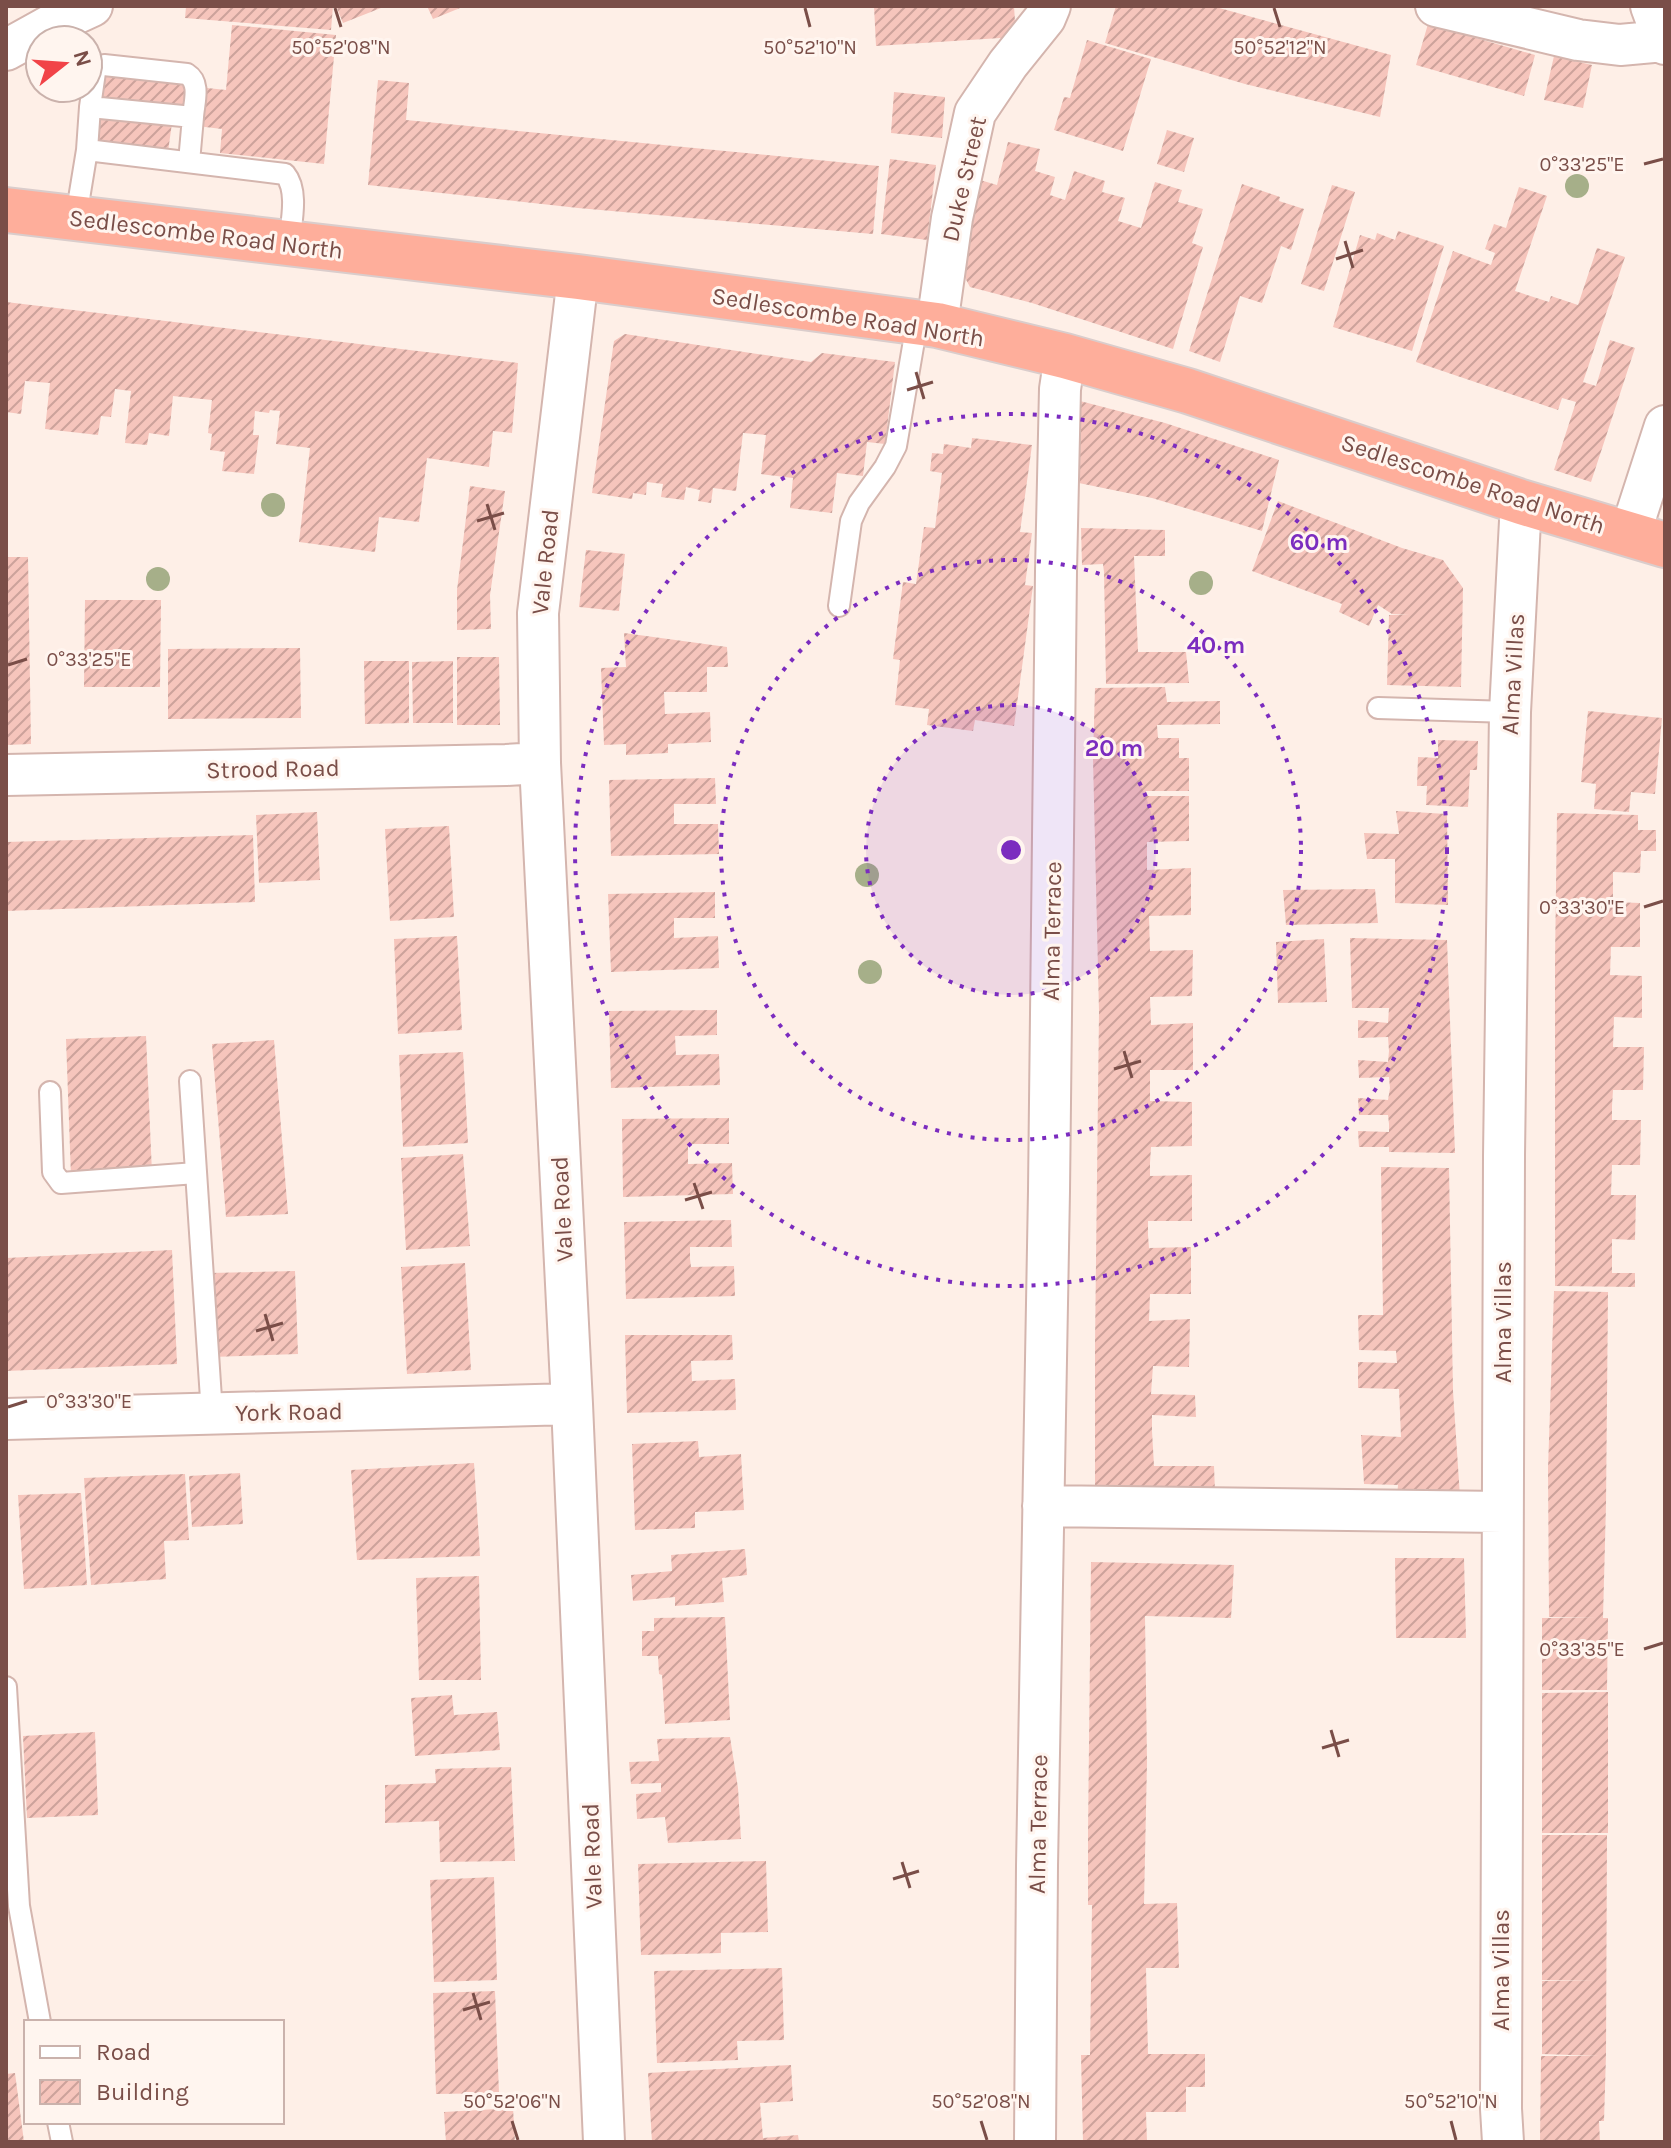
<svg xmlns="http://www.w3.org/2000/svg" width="1671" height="2148" font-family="Karla,sans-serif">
<defs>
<pattern id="building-hatch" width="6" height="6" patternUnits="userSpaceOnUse" patternTransform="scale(2)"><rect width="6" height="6" fill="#f6c5bc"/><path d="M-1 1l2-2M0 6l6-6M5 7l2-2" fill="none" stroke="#cca29b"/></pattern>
</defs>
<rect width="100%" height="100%" fill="#feefe7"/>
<path fill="url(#building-hatch)" d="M188 6H333L331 30 185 18 186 7Z
M336 6H386L343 23Z
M427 6H465L433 19Z
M874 6H1014L1016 37 876 46Z
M1116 6H1212L1391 55 1380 117 1245 84 1105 43Z
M1428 24 1535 55 1524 96 1416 65Z
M232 25 336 35 324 164 220 153 222 129 172 123 166 166 96 158 107 59 181 68 179 85 226 90Z
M1087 40 1151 59 1123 151 1054 130 1064 97 1070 98Z
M1554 56 1592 65 1583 108 1544 100Z
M378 80 409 83 406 120 879 166 873 234 578 208 368 185Z
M894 92 945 97 942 138 891 133Z
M1167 130 1194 138 1184 172 1157 164Z
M1008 142 1040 149 1035 171 1055 177 1050 195 1065 200 1074 171 1105 181 1102 192 1125 198 1118 221 1141 228 1155 182 1182 190 1178 202 1203 209 1192 243 1203 247 1173 349 1032 303 970 287 963 274 980 180 997 185Z
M890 159 936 165 927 240 881 234Z
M1242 184 1280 197 1279 201 1304 209 1291 250 1281 246 1262 303 1240 296 1220 362 1189 351Z
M1332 185 1355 192 1324 291 1301 284Z
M1519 187 1547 196 1515 291 1549 302 1551 296 1578 305 1597 248 1625 257 1583 382 1596 386 1610 340 1635 348 1591 482 1554 470 1576 402 1562 398 1558 410 1416 362 1453 251 1491 265 1495 253 1485 249 1494 224 1506 228Z
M1398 231 1444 246 1412 351 1333 327 1360 235 1375 240 1377 233 1395 240Z
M6 302 518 363 512 433 493 431 489 467 427 458 419 522 379 517 375 552 299 542 310 448 276 444 280 411 270 410 269 413 255 411 253 435H259L254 474 222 471 225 452 210 450 212 434 208 433 212 400 173 396 169 436 149 433 147 445 125 443 131 391 115 389 111 417 101 416 98 435 45 429 50 383 25 381 21 414 6 412Z
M625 334 811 362 822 353 895 362 885 444 867 442 863 476 837 473 832 513 790 508 793 478 761 474 766 435 743 433 736 491 713 488 711 503 698 501 700 490 686 487 684 500 661 497 663 484 647 482 646 495 633 493 632 499 592 493 614 341Z
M1080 401 1165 423 1279 460 1262 531 1152 498 1069 481Z
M972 438 1032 445 1020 532 1032 533 1025 585 1033 586 1014 726 975 720 973 731 927 725 929 709 895 705 900 660 893 659 903 582 916 584 924 527 935 528 942 473 930 471 932 453 943 454 944 444 971 448Z
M470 486 505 491 490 595 491 629 457 630V590Z
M1278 501 1402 548 1443 560 1463 588 1461 687 1387 685 1389 615H1409L1392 614 1378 605 1369 626 1339 612 1342 604 1252 571Z
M1081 528 1165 530V556H1134L1138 652H1186L1189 683 1106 684 1104 572 1103 564 1082 565Z
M586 550 625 554 619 611 579 607Z
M6 557H28L31 744 6 745Z
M85 600H161L160 687H84Z
M624 633 727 647 728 667H707V692H664L665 714 710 712 711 742 668 744V753L626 755V744L604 745 601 668 626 667Z
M300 648 301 718 168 719V649Z
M457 657H499L500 725H457Z
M364 661H409V723L365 724Z
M453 661V723H413L412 662Z
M1165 687 1167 702 1220 701V724L1157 725 1158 738H1179V758H1189V791H1146V796H1189V841L1147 842V870L1191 868V915L1149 916 1150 951 1193 950 1192 996 1150 997 1151 1025 1193 1023V1070H1150V1101L1192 1102V1146L1151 1147 1150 1163V1176L1192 1175V1221H1148V1235L1149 1248 1191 1247V1294H1150L1149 1321 1190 1319 1189 1367 1153 1366 1151 1394 1195 1395 1196 1417 1152 1415V1431L1154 1466H1214L1215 1492 1095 1491V1345L1099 1012 1093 758 1095 688Z
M1588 711 1662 718 1655 794 1631 792 1629 812 1594 809 1596 784 1581 782Z
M1438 740 1478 741 1477 770H1470L1468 807 1426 805 1427 786H1417L1418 757 1438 758Z
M715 778 716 804H674V824H718L719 854 611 856 609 780Z
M1396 811 1447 814 1448 905 1395 903V859H1367L1364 833 1399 834Z
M317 812 320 880 259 883 256 815Z
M1557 813 1638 815V830H1656V851H1641L1640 873 1613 872V902L1640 903V947H1611L1610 975 1642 976V1018L1614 1017 1613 1047H1644L1643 1090H1613L1612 1106V1120H1641L1640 1165H1612L1611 1195H1636L1635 1240 1612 1239V1273H1635V1287L1555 1286V960Z
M449 826 454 917 390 921 385 829Z
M253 835 255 902 6 911V842Z
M1375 889 1378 923 1286 925 1283 890Z
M715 892V918H674V938L718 936 719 968 611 972 608 894Z
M457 936 462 1030 398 1034 394 939Z
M1350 938 1447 940 1455 1153 1389 1152V1147H1359L1358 1131 1389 1132V1124L1388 1115H1359L1358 1098 1388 1100 1390 1088 1389 1077 1359 1078 1358 1060 1388 1062 1389 1051 1388 1037 1358 1038V1020L1388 1023 1389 1008H1352Z
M1324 939 1327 1002 1278 1003 1276 942Z
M717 1010V1035L675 1036 676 1055 719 1054 720 1085 611 1088 609 1011Z
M146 1036 152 1173 71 1177 66 1039Z
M274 1040 288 1214 226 1217 212 1044Z
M463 1052 468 1143 403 1147 399 1055Z
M729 1118V1144H688V1164L732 1163 733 1194 623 1197 622 1119Z
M463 1154 470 1246 406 1250 401 1158Z
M1381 1167 1449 1168 1453 1391 1460 1497H1397L1398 1485 1364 1484 1361 1435 1401 1437 1399 1389 1358 1388V1362L1397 1363 1396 1351 1359 1350 1358 1315H1383Z
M731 1220 732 1247H690V1259L691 1267 734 1266 735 1296 626 1299 624 1222Z
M172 1250 177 1364 6 1371V1258Z
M465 1263 471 1370 407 1374 401 1267Z
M295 1271 298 1354 212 1357 209 1273Z
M1554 1291 1608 1292 1606 1505 1603 1618H1608L1607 1690H1542V1618H1596L1549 1617 1548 1469Z
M625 1335H732L733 1360 691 1361 692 1381 735 1379 736 1410 627 1413Z
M698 1441 699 1457 741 1454 744 1510 695 1512V1528L635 1530 632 1444Z
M474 1463 480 1556 357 1560 351 1470Z
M240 1473 243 1524 192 1527 189 1476Z
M185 1474 189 1540 164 1541 166 1579 91 1585 84 1478Z
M81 1493 87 1585 24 1589 18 1495Z
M745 1549 747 1575 722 1578 724 1602 675 1606V1597L633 1601 631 1575 672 1571 671 1555Z
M1395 1558H1464L1466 1638H1396Z
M1091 1562 1234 1565 1231 1618 1145 1616 1147 1762 1144 1904 1177 1903 1179 1968H1146L1148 2054H1205V2087H1186V2112H1146L1147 2142H1083L1081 2055H1090L1092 1905H1088V1834Z
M479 1576 481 1680H419L416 1578Z
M725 1617 730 1720 665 1724 662 1675 659 1674 658 1656H642V1631H654V1618Z
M1608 1692V1833H1542V1693Z
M452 1695 454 1715 497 1712 500 1750 415 1756 411 1698Z
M95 1732 98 1815 27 1818 23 1736Z
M730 1737 738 1788 741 1839 668 1843 665 1817 637 1819 636 1794 661 1792V1783L631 1784 629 1762 659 1761 657 1739Z
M511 1767 515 1861 440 1862 439 1821 385 1823V1785L436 1783 435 1769Z
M1542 1835H1607L1606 2055 1604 2121H1599L1600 2142H1540L1541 2056H1599L1542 2054V1981L1595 1980H1542Z
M766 1861 768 1932 721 1933V1953L641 1955 638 1864Z
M494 1877 497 1980 434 1982 430 1880Z
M782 1968 784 2040 737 2041 738 2060 657 2063 654 1971Z
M495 1991 499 2093 436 2094 433 1993Z
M791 2065 793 2101 760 2103 763 2138 798 2135 799 2142H652L648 2073Z
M15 2073 24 2142H6V2074Z
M513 2108 515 2142H446L444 2112Z"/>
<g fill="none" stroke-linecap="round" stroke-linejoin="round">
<defs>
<path id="service" d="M90 107 95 72 97 67 104 65 187 74C201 83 194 102 193 117
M87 150 90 107 193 117 189 162
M76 217 87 150 285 174C299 191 291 223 289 244
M839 606 851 521 859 503 885 467 896 446 917 323
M1378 708 1510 712
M190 1081 212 1414
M50 1092 53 1172 61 1183 196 1173
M6 1687 19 1906 40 2022
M58 2122 62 2142"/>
<path id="minor" d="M1436 6 1578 40 1620 45 1664 41
M1651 6 1665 44
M6 50 53 24 92 6
M578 277 538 613 540 763 572 1404 604 2142
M937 325 952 218 975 113 1008 64 1045 18 1050 6
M1630 534 1665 426
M6 775 506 765 540 763
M6 1419 572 1404
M1043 1506 1502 1512
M1035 2142 1037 1866 1049 1191 1056 571 1060 389 1065 356
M1503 2142 1501 2109 1504 1156 1510 712 1521 502"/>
<path id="trunk" d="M6 210 578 277 937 325 1065 356 1188 391 1521 502 1665 545"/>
</defs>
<use href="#service" stroke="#d4b5ae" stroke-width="24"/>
<use href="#minor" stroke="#d4b5ae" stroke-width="44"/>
<use href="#trunk" stroke="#dacdcc" stroke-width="48"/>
<use href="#service" stroke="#fff" stroke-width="20"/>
<use href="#minor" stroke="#fff" stroke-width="40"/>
<use href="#trunk" stroke="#feae9b" stroke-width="44"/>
</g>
<g fill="#a6af89">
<circle cx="1577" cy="186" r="12"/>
<circle cx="273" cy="505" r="12"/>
<circle cx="158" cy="579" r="12"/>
<circle cx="1201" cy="583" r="12"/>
<circle cx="867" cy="875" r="12"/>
<circle cx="870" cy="972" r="12"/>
</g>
<path fill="none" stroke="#7a4e48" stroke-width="3" d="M335 8 341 27M805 8 810 27M1274 8 1280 27M1644 164 1663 159M1345 241 1353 268M1336 259 1363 250M916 372 924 399M907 390 933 382M487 504 495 530M477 521 504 513M8 665 27 659M1644 907 1663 901M1124 1051 1132 1078M1114 1069 1141 1061M694 1183 703 1209M685 1200 712 1192M265 1314 273 1341M256 1331 283 1323M8 1407 27 1401M1644 1649 1663 1643M1331 1730 1339 1757M1322 1748 1349 1740M902 1862 910 1888M893 1879 919 1871M473 1993 481 2020M463 2010 490 2002M512 2121 518 2140M981 2121 987 2140M1451 2121 1456 2140"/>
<circle cx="1011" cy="850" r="145" fill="#7b2cbf" fill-opacity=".12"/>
<g fill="none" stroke="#7b2cbf" stroke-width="4" stroke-dasharray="4 8">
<circle cx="1011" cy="850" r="145"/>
<circle cx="1011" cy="850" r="290"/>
<circle cx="1011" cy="850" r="436"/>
</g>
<g text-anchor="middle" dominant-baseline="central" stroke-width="6" stroke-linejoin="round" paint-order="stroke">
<g font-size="24" fill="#7a4e48" stroke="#fff5ef">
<text transform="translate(964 179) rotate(-77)">Duke Street</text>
<text transform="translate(206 234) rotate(7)">Sedlescombe Road North</text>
<text transform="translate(848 317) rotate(9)">Sedlescombe Road North</text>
<text transform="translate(1473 484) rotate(18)">Sedlescombe Road North</text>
<text transform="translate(545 562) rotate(-84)">Vale Road</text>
<text transform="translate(1513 674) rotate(-87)">Alma Villas</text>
<text transform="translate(273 769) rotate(-1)">Strood Road</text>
<text transform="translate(1052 931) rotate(-89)">Alma Terrace</text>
<text transform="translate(562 1209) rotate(-93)">Vale Road</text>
<text transform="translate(1503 1322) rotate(-90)">Alma Villas</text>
<text transform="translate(289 1412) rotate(-1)">York Road</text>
<text transform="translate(1038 1824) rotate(-89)">Alma Terrace</text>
<text transform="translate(592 1856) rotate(-92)">Vale Road</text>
<text transform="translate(1501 1970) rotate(-90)">Alma Villas</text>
</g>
</g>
<g font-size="20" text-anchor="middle" fill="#7a4e48" stroke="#fff5ef" stroke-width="6" stroke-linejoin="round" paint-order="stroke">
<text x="341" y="54">50°52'08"N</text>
<text x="810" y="54">50°52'10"N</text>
<text x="1280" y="54">50°52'12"N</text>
<text x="1582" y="171">0°33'25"E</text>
<text x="89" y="666">0°33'25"E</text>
<text x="1582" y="914">0°33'30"E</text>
<text x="89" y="1408">0°33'30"E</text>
<text x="1582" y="1656">0°33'35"E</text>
<text x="512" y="2108">50°52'06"N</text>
<text x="981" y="2108">50°52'08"N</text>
<text x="1451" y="2108">50°52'10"N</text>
</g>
<circle cx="1011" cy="850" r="12" fill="#7b2cbf" stroke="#fff5ef" stroke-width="4"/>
<g font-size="24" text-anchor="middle" font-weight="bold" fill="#7b2cbf" stroke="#fff5ef" stroke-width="6" stroke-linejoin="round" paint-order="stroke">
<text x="1319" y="550">60 m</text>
<text x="1216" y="653">40 m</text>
<text x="1114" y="756">20 m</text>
</g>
<rect width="1671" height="2148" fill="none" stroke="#7a4e48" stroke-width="16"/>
<rect x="24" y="2020" width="260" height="104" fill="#fff5ef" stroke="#cab2ac" stroke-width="2"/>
<rect x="40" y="2046" width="40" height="12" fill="#ffffff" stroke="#cab2ac" stroke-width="2"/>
<text x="96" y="2060" font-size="24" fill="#7a4e48">Road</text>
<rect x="40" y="2080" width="40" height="24" fill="url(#building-hatch)" stroke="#cab2ac" stroke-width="2"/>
<text x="96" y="2100" font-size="24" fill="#7a4e48">Building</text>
<g transform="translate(64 64) rotate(73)"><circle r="38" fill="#fff5ef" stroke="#cab2ac" stroke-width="2"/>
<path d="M0-6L14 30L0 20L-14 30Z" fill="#f14348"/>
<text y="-12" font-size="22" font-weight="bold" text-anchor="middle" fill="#7a4e48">N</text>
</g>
</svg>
